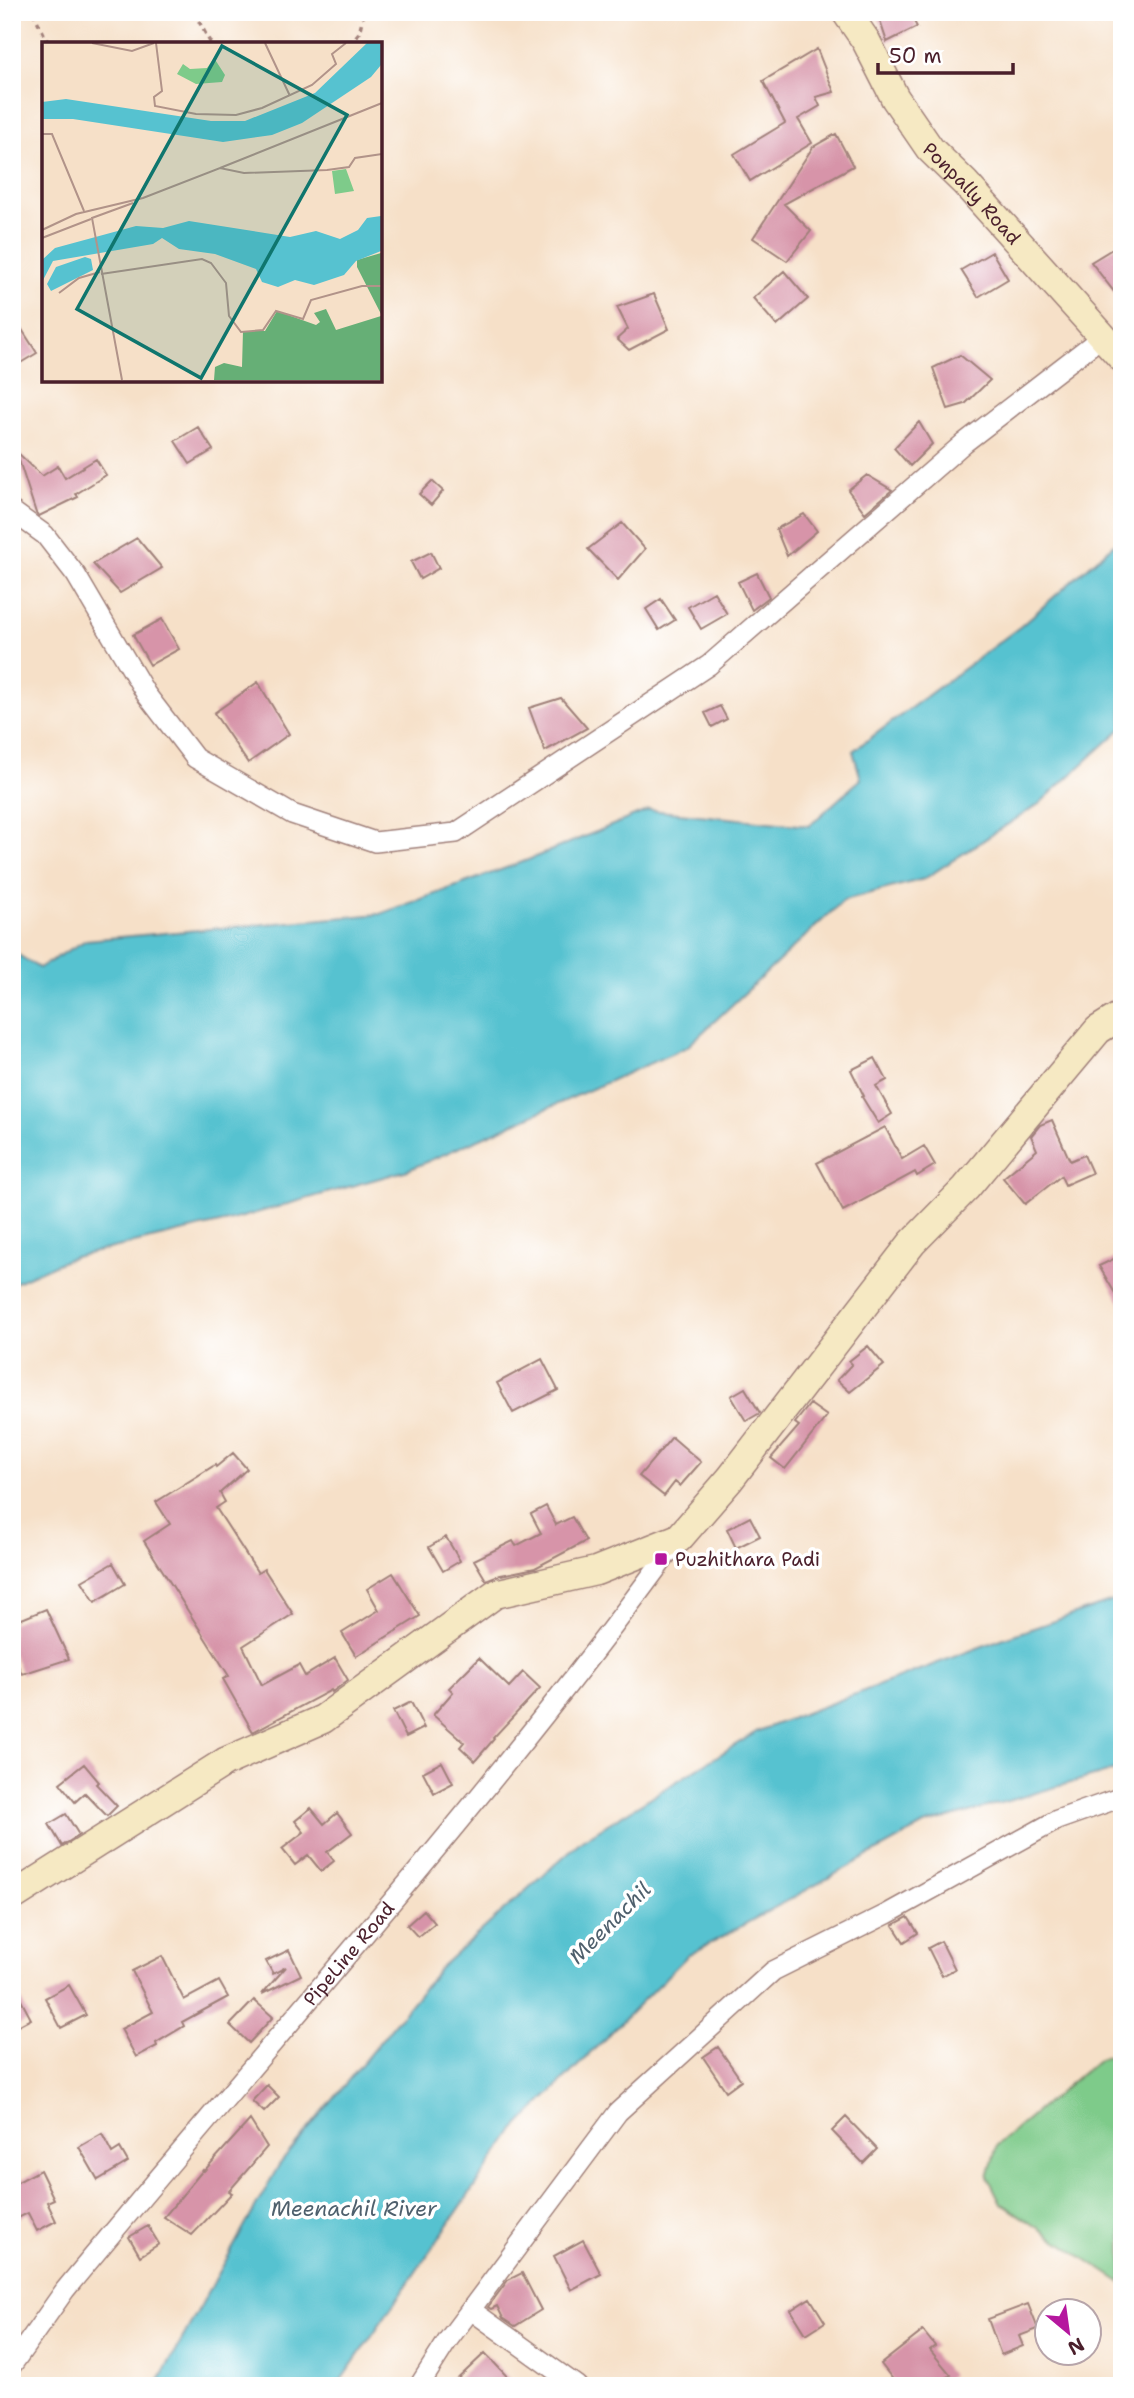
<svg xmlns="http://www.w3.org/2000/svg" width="1134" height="2398" font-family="'Shantell Sans',sans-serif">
<rect width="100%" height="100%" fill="#fff"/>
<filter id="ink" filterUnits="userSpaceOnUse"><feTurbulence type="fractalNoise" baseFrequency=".0143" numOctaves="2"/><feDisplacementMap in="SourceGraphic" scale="14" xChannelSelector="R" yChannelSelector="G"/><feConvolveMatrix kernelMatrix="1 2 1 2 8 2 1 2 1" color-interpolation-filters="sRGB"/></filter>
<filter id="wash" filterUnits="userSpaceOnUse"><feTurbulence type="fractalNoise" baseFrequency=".00686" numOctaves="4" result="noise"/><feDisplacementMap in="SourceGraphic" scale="28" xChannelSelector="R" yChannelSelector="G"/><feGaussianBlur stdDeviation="1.57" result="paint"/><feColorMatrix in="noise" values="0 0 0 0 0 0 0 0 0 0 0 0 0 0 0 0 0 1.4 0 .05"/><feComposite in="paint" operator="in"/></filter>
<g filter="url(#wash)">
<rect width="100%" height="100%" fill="#f6e0c8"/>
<path fill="#7ecb8a" stroke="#64755a" stroke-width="2" d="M1122 2051V2283L1001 2203 988 2177 997 2145 1099 2059Z"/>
<path fill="#56c2d0" stroke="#50707e" stroke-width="2" d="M1122 537V728L1039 804 924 879 844 900 687 1047 408 1170 228 1221 70 1258 12 1284V951L39 968 86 940 380 914 528 860 649 810 809 826 861 779 853 751 1021 626Z
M1122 1598V1768L924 1825 687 1956 513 2131 337 2386H156L279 2165 440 1968 582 1840 758 1731 1004 1638Z"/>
<g id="blocks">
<path fill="#d794a9" d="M877 12H909L917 27 887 42Z
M817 49 834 92 816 97 820 106 798 119 812 143 750 181 734 154 785 123 763 81Z
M836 134 853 166 784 204 811 231 787 261 753 238 813 147Z
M1122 243V302L1091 262Z
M992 252 1008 279 978 297 961 270Z
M784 271 808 299 777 326 753 298Z
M654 294 669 329 629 350 617 339 628 329 617 307Z
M12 314 37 353 12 368Z
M960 355 990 380 965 404 948 409 933 368Z
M919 422 932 444 910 466 894 448Z
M198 427 213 450 190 464 175 441Z
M16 451 42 476 58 466 65 478 96 459 106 475 76 494 78 497 39 516 36 513Z
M867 475 892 490 865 513 848 490Z
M432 481 443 491 431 505 419 494Z
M804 514 817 531 787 556 776 529Z
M622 523 645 549 618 580 588 549Z
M137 538 162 568 120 593 93 564Z
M431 552 439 568 420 579 411 562Z
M757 573 769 597 752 610 738 582Z
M714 592 727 614 701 629 688 607Z
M661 599 675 620 659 630 646 609Z
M162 619 179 649 150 665 133 635Z
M258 682 289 734 248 763 214 713Z
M561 698 587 728 545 751 529 708Z
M720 706 727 719 712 727 705 713Z
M875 1058 887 1080 876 1086 892 1114 878 1123 862 1097 864 1096 851 1070Z
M1052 1120 1070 1161 1084 1155 1092 1173 1065 1185 1061 1176 1025 1204 1003 1178 1037 1150 1031 1136 1040 1125Z
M885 1127 902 1159 924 1146 935 1165 917 1176 915 1172 843 1211 817 1163Z
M1122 1255V1305L1099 1266Z
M868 1346 884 1365 850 1392 837 1380 852 1364 849 1361Z
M542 1359 558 1390 513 1413 497 1383Z
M745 1388 760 1413 746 1421 731 1396Z
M810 1404 827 1416 785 1469 771 1458 799 1426 795 1423Z
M672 1437 701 1462 680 1486 675 1482 664 1496 639 1476Z
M233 1453 247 1469 220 1493 225 1502 216 1508 258 1573 264 1569 293 1614 243 1646 262 1685 299 1665 305 1676 335 1658 348 1680 332 1692 331 1690 253 1732 223 1679 229 1676 144 1541 170 1524 156 1502 215 1465 216 1467Z
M546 1506 556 1525 572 1517 586 1541 535 1568 496 1576 486 1580 474 1560 513 1541 516 1546 541 1533 531 1514Z
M750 1517 760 1536 736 1548 727 1529Z
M446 1537 460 1561 443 1571 429 1547Z
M113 1563 125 1584 95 1602 82 1581Z
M393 1573 420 1616 356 1656 342 1633 379 1610 367 1589Z
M46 1609 69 1659 22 1674 12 1653V1623Z
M479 1658 509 1687 523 1672 540 1688 493 1738 494 1739 475 1761 460 1747 464 1742 433 1715 453 1692 449 1688Z
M411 1702 424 1728 406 1737 393 1711Z
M442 1762 453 1783 434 1793 423 1772Z
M84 1764 99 1782 96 1784 117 1806 107 1816 85 1793 75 1802 60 1783Z
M311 1808 324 1824 337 1813 352 1833 327 1852 334 1861 321 1871 308 1855 295 1865 282 1849 304 1832 295 1821Z
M66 1814 79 1835 62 1846 49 1824Z
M424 1910 435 1923 418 1937 407 1925Z
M908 1917 918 1933 904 1942 893 1925Z
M941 1941 955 1969 942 1976 928 1948Z
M289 1950 301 1975 262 1994 286 1967 273 1974 266 1961Z
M162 1956 184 2000 219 1981 228 1997 182 2022 184 2026 156 2043 157 2046 136 2057 121 2029 153 2012 132 1971Z
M12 1983 31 2019 12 2029Z
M69 1985 86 2015 61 2028 45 1998Z
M254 2000 273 2017 249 2043 230 2025Z
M718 2047 741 2080 726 2091 703 2057Z
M267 2085 279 2097 264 2112 252 2101Z
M846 2117 877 2149 863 2163 832 2131Z
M250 2120 267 2147 229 2191 232 2193 192 2235 164 2217 203 2170 204 2171Z
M102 2134 112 2153 120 2148 128 2162 98 2180 79 2147Z
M40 2170 54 2199 47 2202 56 2221 37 2231 28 2213 18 2218 12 2206V2185Z
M148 2226 159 2244 140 2256 129 2237Z
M583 2240 601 2274 571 2290 554 2256Z
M522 2273 541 2310 515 2326 503 2318 497 2306 491 2309 488 2307 508 2280Z
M810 2298 825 2322 806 2334 791 2310Z
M1028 2304 1038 2329 1019 2336 1023 2346 1001 2355 988 2319Z
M923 2331 935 2346 930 2350 951 2375 946 2378 952 2386H898L881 2364Z
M485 2353 516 2386H450Z"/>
</g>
</g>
<g filter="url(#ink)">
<use href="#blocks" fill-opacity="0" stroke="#a0807a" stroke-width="2"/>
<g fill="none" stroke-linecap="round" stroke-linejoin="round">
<defs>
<g id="minor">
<path d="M12 511 45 535 76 575 146 694 195 758 292 814 375 842 456 833 709 665 964 443 1103 336"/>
<path d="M471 2310 577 2386"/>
<path id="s1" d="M12 2365 65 2290C271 2040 489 1800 679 1538"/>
<path d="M419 2386 448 2340 618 2112 773 1971 887 1914 1057 1820 1122 1797"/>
</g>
<g id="secondary">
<path id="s2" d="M846 12 866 41 895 98 930 149 965 183 1122 358"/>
<path d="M12 1897 225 1762 323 1719 495 1594 596 1571 679 1538 730 1479 912 1243 966 1188 1098 1030 1122 1015"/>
</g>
</defs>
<use href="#minor" stroke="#a0807a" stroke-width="22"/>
<use href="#secondary" stroke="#a0807a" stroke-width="31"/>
<path stroke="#a0807a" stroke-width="3.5" stroke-dasharray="5 5" stroke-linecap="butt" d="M33 12 49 44
M194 12 211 44
M349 44 359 33 364 12"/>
<use href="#minor" stroke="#fff" stroke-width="19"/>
<use href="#secondary" stroke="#f6e9c3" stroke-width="28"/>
</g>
</g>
<rect fill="#b5179e" stroke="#fff" stroke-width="2.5" x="654" y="1552" width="14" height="14" rx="3.5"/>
<g text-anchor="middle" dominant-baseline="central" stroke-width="7" stroke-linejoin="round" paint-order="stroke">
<g font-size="19" fill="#4a1f2b" stroke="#fff">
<text stroke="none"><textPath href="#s2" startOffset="222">Ponpally Road</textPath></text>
<text stroke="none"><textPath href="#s1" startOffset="532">PipeLine Road</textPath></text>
</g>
<g font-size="19" fill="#4a1f2b" stroke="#fff" text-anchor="start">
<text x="675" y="1559">Puzhithara Padi</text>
</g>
<g font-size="21" font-style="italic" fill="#4f606d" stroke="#fff">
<text transform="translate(610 1923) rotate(-45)">Meenachil</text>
<text x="354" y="2209">Meenachil River</text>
</g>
</g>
<g transform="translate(42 42)">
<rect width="340" height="340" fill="#f6e0c8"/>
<path d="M172 16 183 33 180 40 154 42 135 32 141 22 148 27 165 26ZM304 127 312 149 293 152 290 129Z" fill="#7ecb8a"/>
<path d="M339 211V272L315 225V218ZM284 267 294 288 339 274V338H172L173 325 182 321 200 325 201 289H223L235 269 274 283 278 280 272 271Z" fill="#66af76"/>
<path d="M325 1H339V23L329 35 260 81 230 93 181 100 31 77H0V60L24 57 169 79H203L273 51ZM339 174V209L314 219 302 233 272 243 253 238 236 245 220 240 214 227 173 212 137 207 120 196 111 202 11 219 0 240V218L13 206 94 184 121 186 147 179 248 195 274 189 298 197 316 188 325 176ZM43 215 49 217 51 228 9 249 5 242 14 225Z" fill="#56c2d0"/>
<path fill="none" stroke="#b19389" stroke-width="2" d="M50 1 90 9 112 1M114 1 120 49 112 55 113 64 154 72 194 73 220 66 270 43 294 22 290 12 304 1M223 1 248 54M0 92H10L42 169M178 126 340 61M0 188 34 172 101 156 178 126 202 131 285 128 307 125 313 116 340 112M0 196 49 177M59 232 160 217 169 221 184 241 187 274 199 290 221 288 234 269 261 277 269 258 320 244H340M17 251 37 236 58 230M80 338 50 176 91 161"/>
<path fill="#0f766e" fill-opacity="0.15" stroke="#0f766e" stroke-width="3.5" d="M180 4 305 73 159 336 35 267Z"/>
<rect width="340" height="340" fill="none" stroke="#4a1f2b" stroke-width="3.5"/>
</g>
<rect width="1134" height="2398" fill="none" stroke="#fff" stroke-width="42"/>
<g transform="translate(1068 2332) rotate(151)"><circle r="33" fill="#ffffff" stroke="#b7a5aa" stroke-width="2"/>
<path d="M0-5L12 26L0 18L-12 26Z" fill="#b5179e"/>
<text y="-10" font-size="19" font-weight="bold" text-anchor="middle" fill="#4a1f2b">N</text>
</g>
<path d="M878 63v10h135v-10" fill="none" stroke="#4a1f2b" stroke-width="3.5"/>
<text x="889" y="63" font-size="21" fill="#4a1f2b" stroke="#ffffff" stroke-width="5" paint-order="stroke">50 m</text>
</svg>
